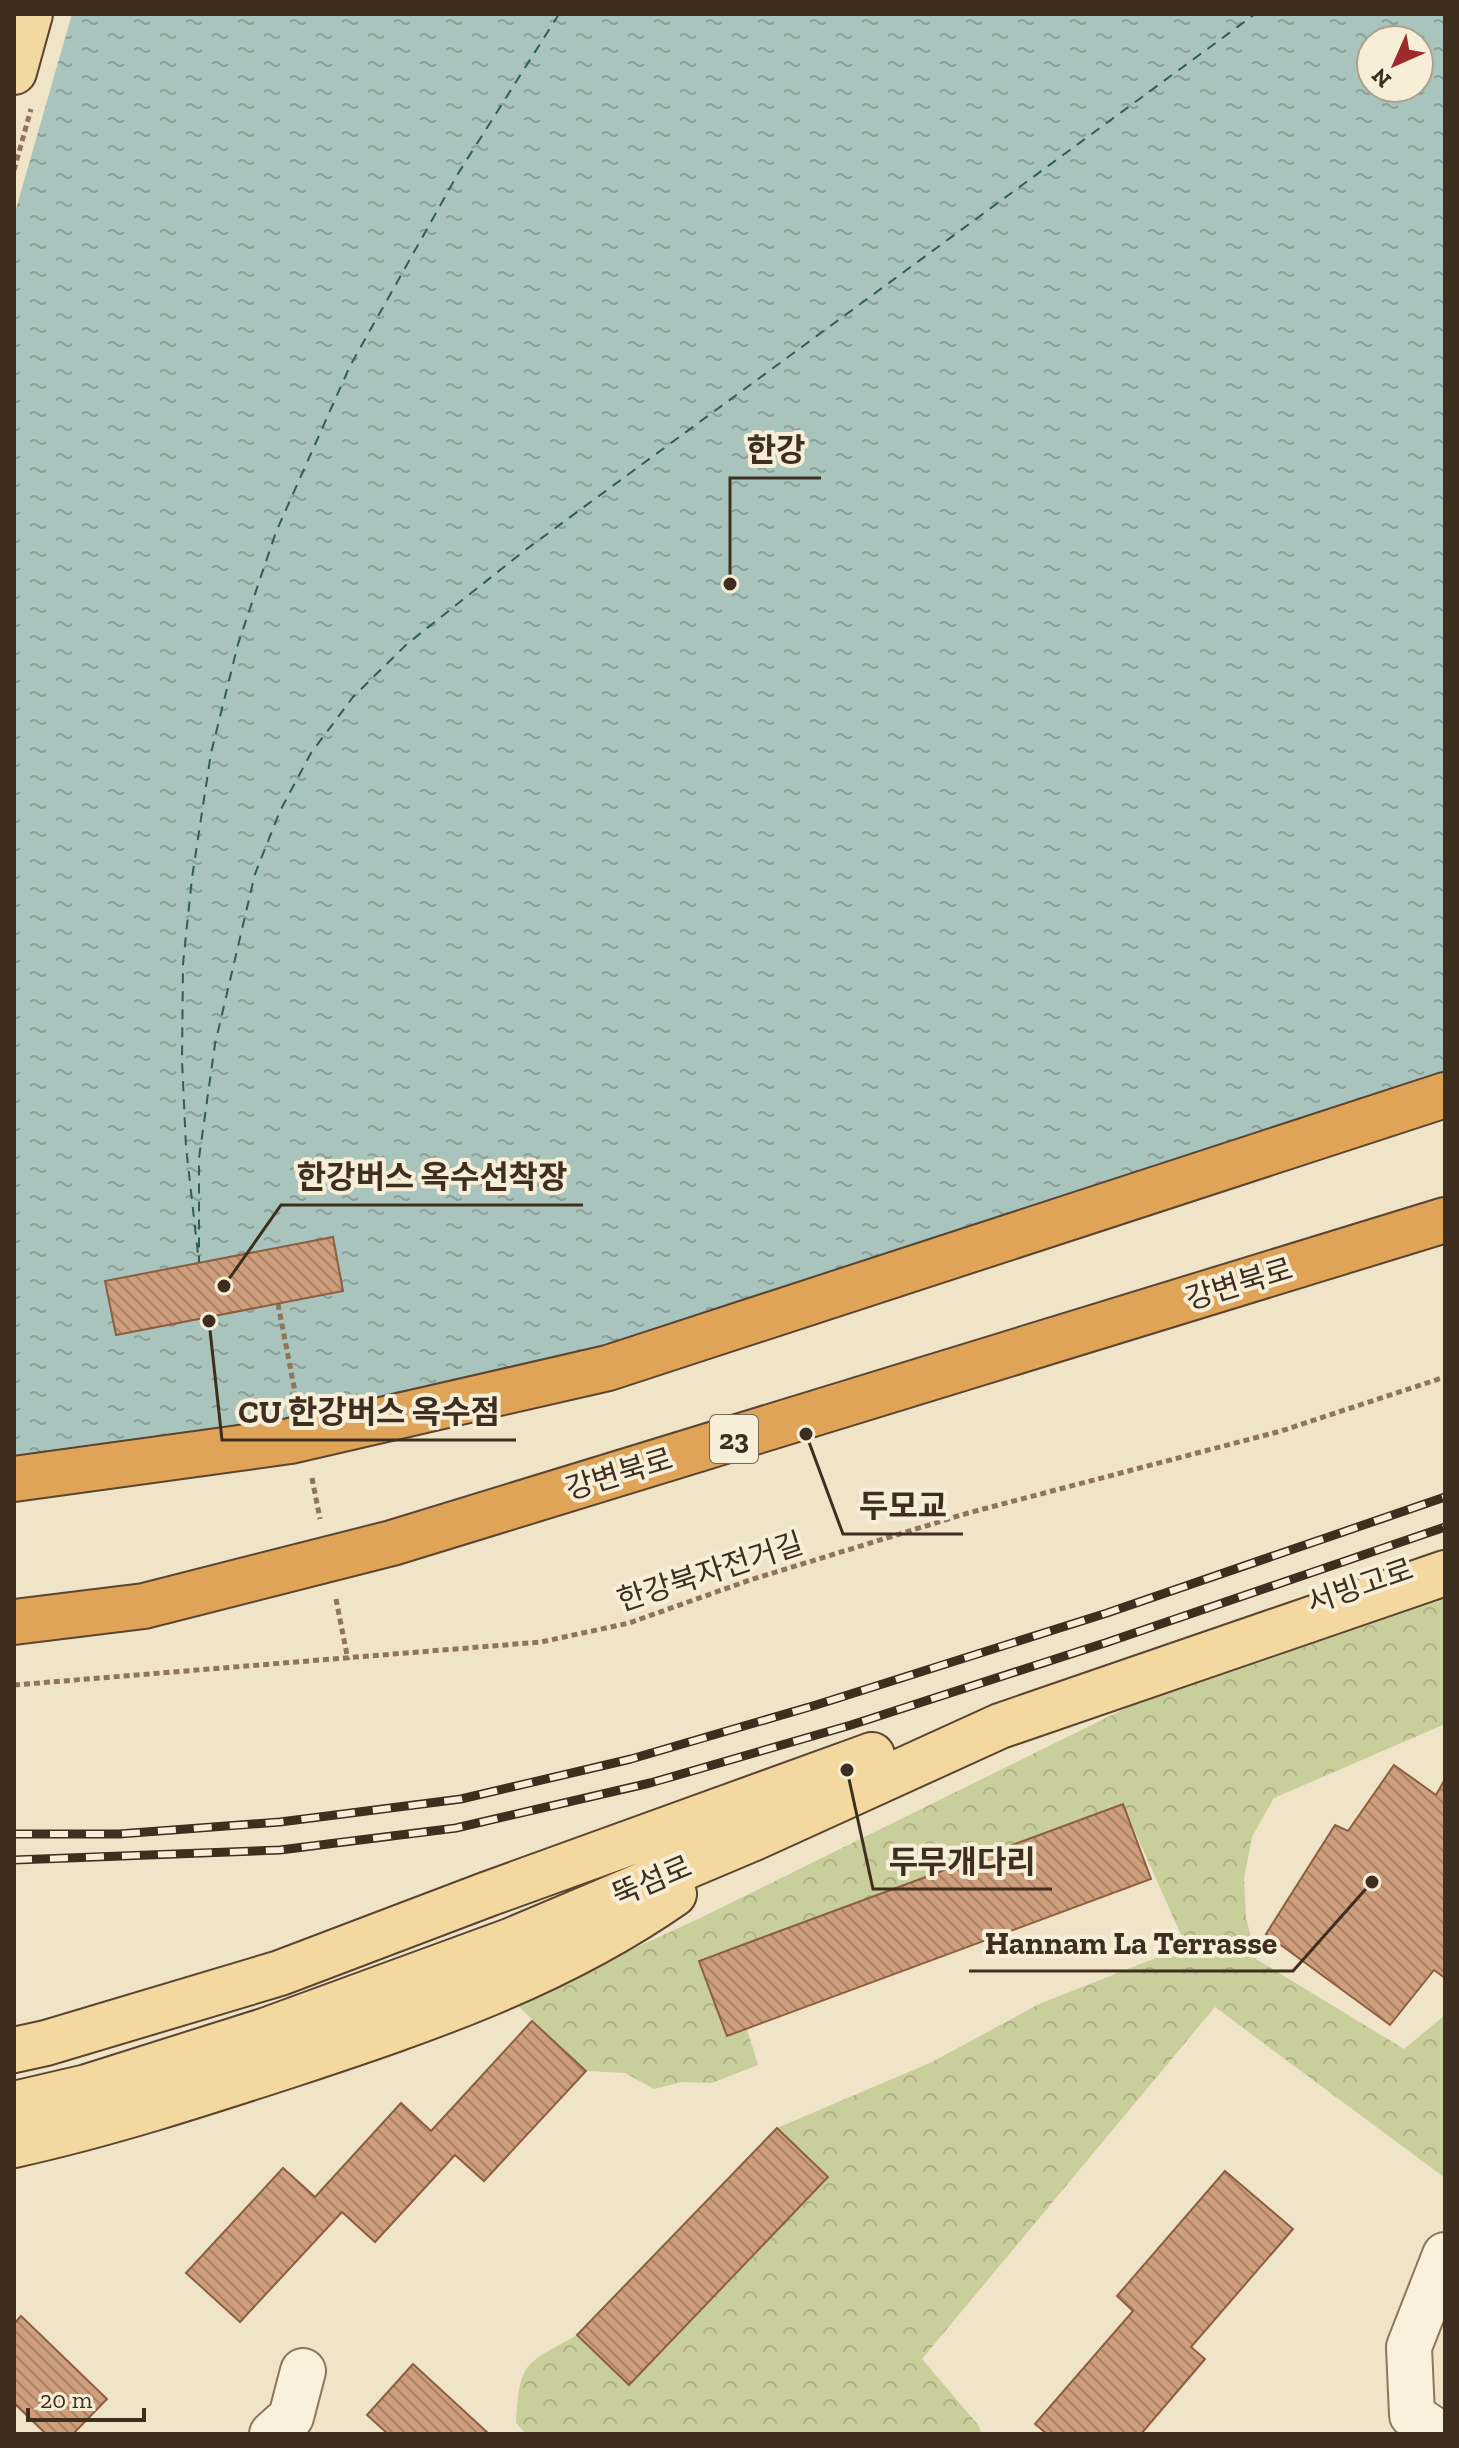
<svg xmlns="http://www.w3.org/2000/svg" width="1459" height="2448" font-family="'Zilla Slab','Noto Sans KR',serif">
<defs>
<pattern id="forest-crowns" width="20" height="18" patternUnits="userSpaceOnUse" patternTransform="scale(2)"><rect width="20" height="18" fill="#c9cf9b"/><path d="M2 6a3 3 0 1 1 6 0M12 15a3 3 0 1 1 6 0" fill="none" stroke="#aeb285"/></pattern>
<pattern id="water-ripples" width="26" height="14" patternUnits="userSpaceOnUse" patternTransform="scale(2)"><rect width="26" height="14" fill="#a9c4bc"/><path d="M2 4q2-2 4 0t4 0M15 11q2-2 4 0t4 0" fill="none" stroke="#8ba098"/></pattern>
<pattern id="building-back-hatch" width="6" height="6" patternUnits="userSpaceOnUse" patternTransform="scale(2)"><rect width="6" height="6" fill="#cf9f7d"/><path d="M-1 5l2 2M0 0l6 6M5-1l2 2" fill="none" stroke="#a98266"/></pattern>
</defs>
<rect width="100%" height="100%" fill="#f0e4c8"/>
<path fill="url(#forest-crowns)" d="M1445 1599V1724L1274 1798 1252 1837 1244 1879 1246 1917 1256 1959 1404 2049 1445 2015V2178L1215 2007 922 2359 979 2426 981 2434H526L516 2423C520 2360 524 2365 577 2335L629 2384 828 2178 777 2128 932 2062 1039 2004 1186 1946 1123 1805 727 2036 747 2029 758 2065 712 2083 682 2082 654 2089 625 2073 586 2071 515 2003 698 1919 1130 1706Z"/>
<path fill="url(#water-ripples)" stroke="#6f938a" stroke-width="2" fill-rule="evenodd" d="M14 14H1445V1080L809 1289 455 1392 14 1463ZM1371 40H1419V88H1371Z"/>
<path fill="#f0e4c8" d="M14 14H72L14 216Z"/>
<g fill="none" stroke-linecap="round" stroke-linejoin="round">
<path stroke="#2f5d5a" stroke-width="2" stroke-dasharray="10 8" stroke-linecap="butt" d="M559 14 459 172 350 366 276 532 238 644 211 753 192 878 183 964 182 1060 186 1147 199 1263V1158L215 1044 255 874 280 811 311 753 353 697 407 644 524 551 1255 14"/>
</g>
<path fill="url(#building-back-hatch)" stroke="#8d5f41" stroke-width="2" d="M333 1237 343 1291 116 1335 105 1281Z
M1394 1765 1436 1795 1445 1779V1978L1434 1970 1390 2025 1266 1934 1335 1825 1348 1831Z
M1123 1804 1151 1879 727 2036 699 1961Z
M532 2021 586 2071 484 2181 455 2155 375 2242 342 2212 240 2322 186 2273 283 2168 315 2197 401 2103 431 2131Z
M777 2128 828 2177 629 2385 577 2335Z
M1225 2171 1293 2229 1191 2347 1205 2359 1141 2434H1047L1035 2424 1133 2311 1117 2296Z
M21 2316 107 2399 73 2434H46L14 2403V2324Z
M413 2364 489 2434H388L367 2415Z"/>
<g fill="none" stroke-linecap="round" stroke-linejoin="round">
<defs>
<path id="minor" d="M272 2434 291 2417 303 2371
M1440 2434 1412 2415 1409 2347 1445 2255"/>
<path id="major" d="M14 72 30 14
M14 2050 46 2043 280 1973 488 1894 872 1755
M14 2104 87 2087 267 2030 510 1941 754 1838 1000 1726 1445 1573
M14 2145C109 2124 201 2094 293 2064 426 2020 558 1975 674 1894"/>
<path id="highway" d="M14 1479 290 1441 608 1368 1445 1095
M14 1622 144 1606 392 1543 1445 1220"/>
</defs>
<use href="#minor" stroke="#8d765c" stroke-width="48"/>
<use href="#major" stroke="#5b4430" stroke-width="48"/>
<use href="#highway" stroke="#5b4430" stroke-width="48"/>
<path stroke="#8d765c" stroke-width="5" stroke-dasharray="6 4" stroke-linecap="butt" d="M14 170 31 109
M278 1304 296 1397
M312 1478 320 1519
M336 1599 348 1660
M14 1685 541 1642 629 1623 750 1580 968 1513 1281 1431 1445 1377"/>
<use href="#minor" stroke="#faf1dc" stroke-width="44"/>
<use href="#major" stroke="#f3d9a0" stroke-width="44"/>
<use href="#highway" stroke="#e0a458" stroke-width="44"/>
<defs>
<path id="rail" d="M14 1834H119L280 1822 461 1799 631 1759 816 1705 1107 1613 1445 1497
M14 1860 280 1850 456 1828 650 1783 851 1725 1108 1642 1445 1527"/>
</defs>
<use href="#rail" stroke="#3d2e20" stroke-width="9"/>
<use href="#rail" stroke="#f7eed8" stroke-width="6" stroke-dasharray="18" stroke-linecap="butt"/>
</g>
<g text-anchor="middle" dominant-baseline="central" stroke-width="8" stroke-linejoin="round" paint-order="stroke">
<rect fill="#f7eed8" stroke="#756857" stroke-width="2" x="710" y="1415" width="48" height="48" rx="6"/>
<g font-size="28" font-weight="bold" fill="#3d2e20">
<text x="734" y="1439">23</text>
</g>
<g font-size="30" fill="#3d2e20" stroke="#f7eed8">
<text transform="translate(1239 1284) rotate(-17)">강변북로</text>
<text transform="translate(619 1474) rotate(-17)">강변북로</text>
<text transform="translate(710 1572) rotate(-18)">한강북자전거길</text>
<text transform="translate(1360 1586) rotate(-19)">서빙고로</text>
<text transform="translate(652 1881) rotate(-23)">뚝섬로</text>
</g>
</g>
<path fill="none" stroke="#3d2e20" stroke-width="3" d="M730 584L730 478H821M224 1286L281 1205H583M209 1321L222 1440H516M806 1434L843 1534H963M847 1770L873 1889H1052M1372 1882L1293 1971H969"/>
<g fill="#3d2e20" stroke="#f7eed8" stroke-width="3">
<circle cx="730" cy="584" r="8"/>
<circle cx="224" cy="1286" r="8"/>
<circle cx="209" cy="1321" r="8"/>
<circle cx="806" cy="1434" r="8"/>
<circle cx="847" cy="1770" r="8"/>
<circle cx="1372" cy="1882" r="8"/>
</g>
<g font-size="32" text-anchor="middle" font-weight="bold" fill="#3d2e20" stroke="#f7eed8" stroke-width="8" stroke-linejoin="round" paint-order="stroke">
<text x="776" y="461">한강</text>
<text x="432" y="1188">한강버스 옥수선착장</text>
<text x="369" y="1423">CU 한강버스 옥수점</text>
<text x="903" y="1517">두모교</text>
<text x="962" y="1873">두무개다리</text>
<text x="1131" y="1954">Hannam La Terrasse</text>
</g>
<rect width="1459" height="2448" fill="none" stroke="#3d2e20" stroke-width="32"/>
<g transform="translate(1395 64) rotate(225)"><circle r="38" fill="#f7eed8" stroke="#ada18e" stroke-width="2"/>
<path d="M0-6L14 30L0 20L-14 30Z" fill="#9e2a2b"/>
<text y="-12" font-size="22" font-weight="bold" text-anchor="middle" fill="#3d2e20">N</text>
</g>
<path d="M28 2408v12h116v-12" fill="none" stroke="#3d2e20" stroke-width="4"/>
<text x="40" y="2408" font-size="24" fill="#3d2e20" stroke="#f7eed8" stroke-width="6" paint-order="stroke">20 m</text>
</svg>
